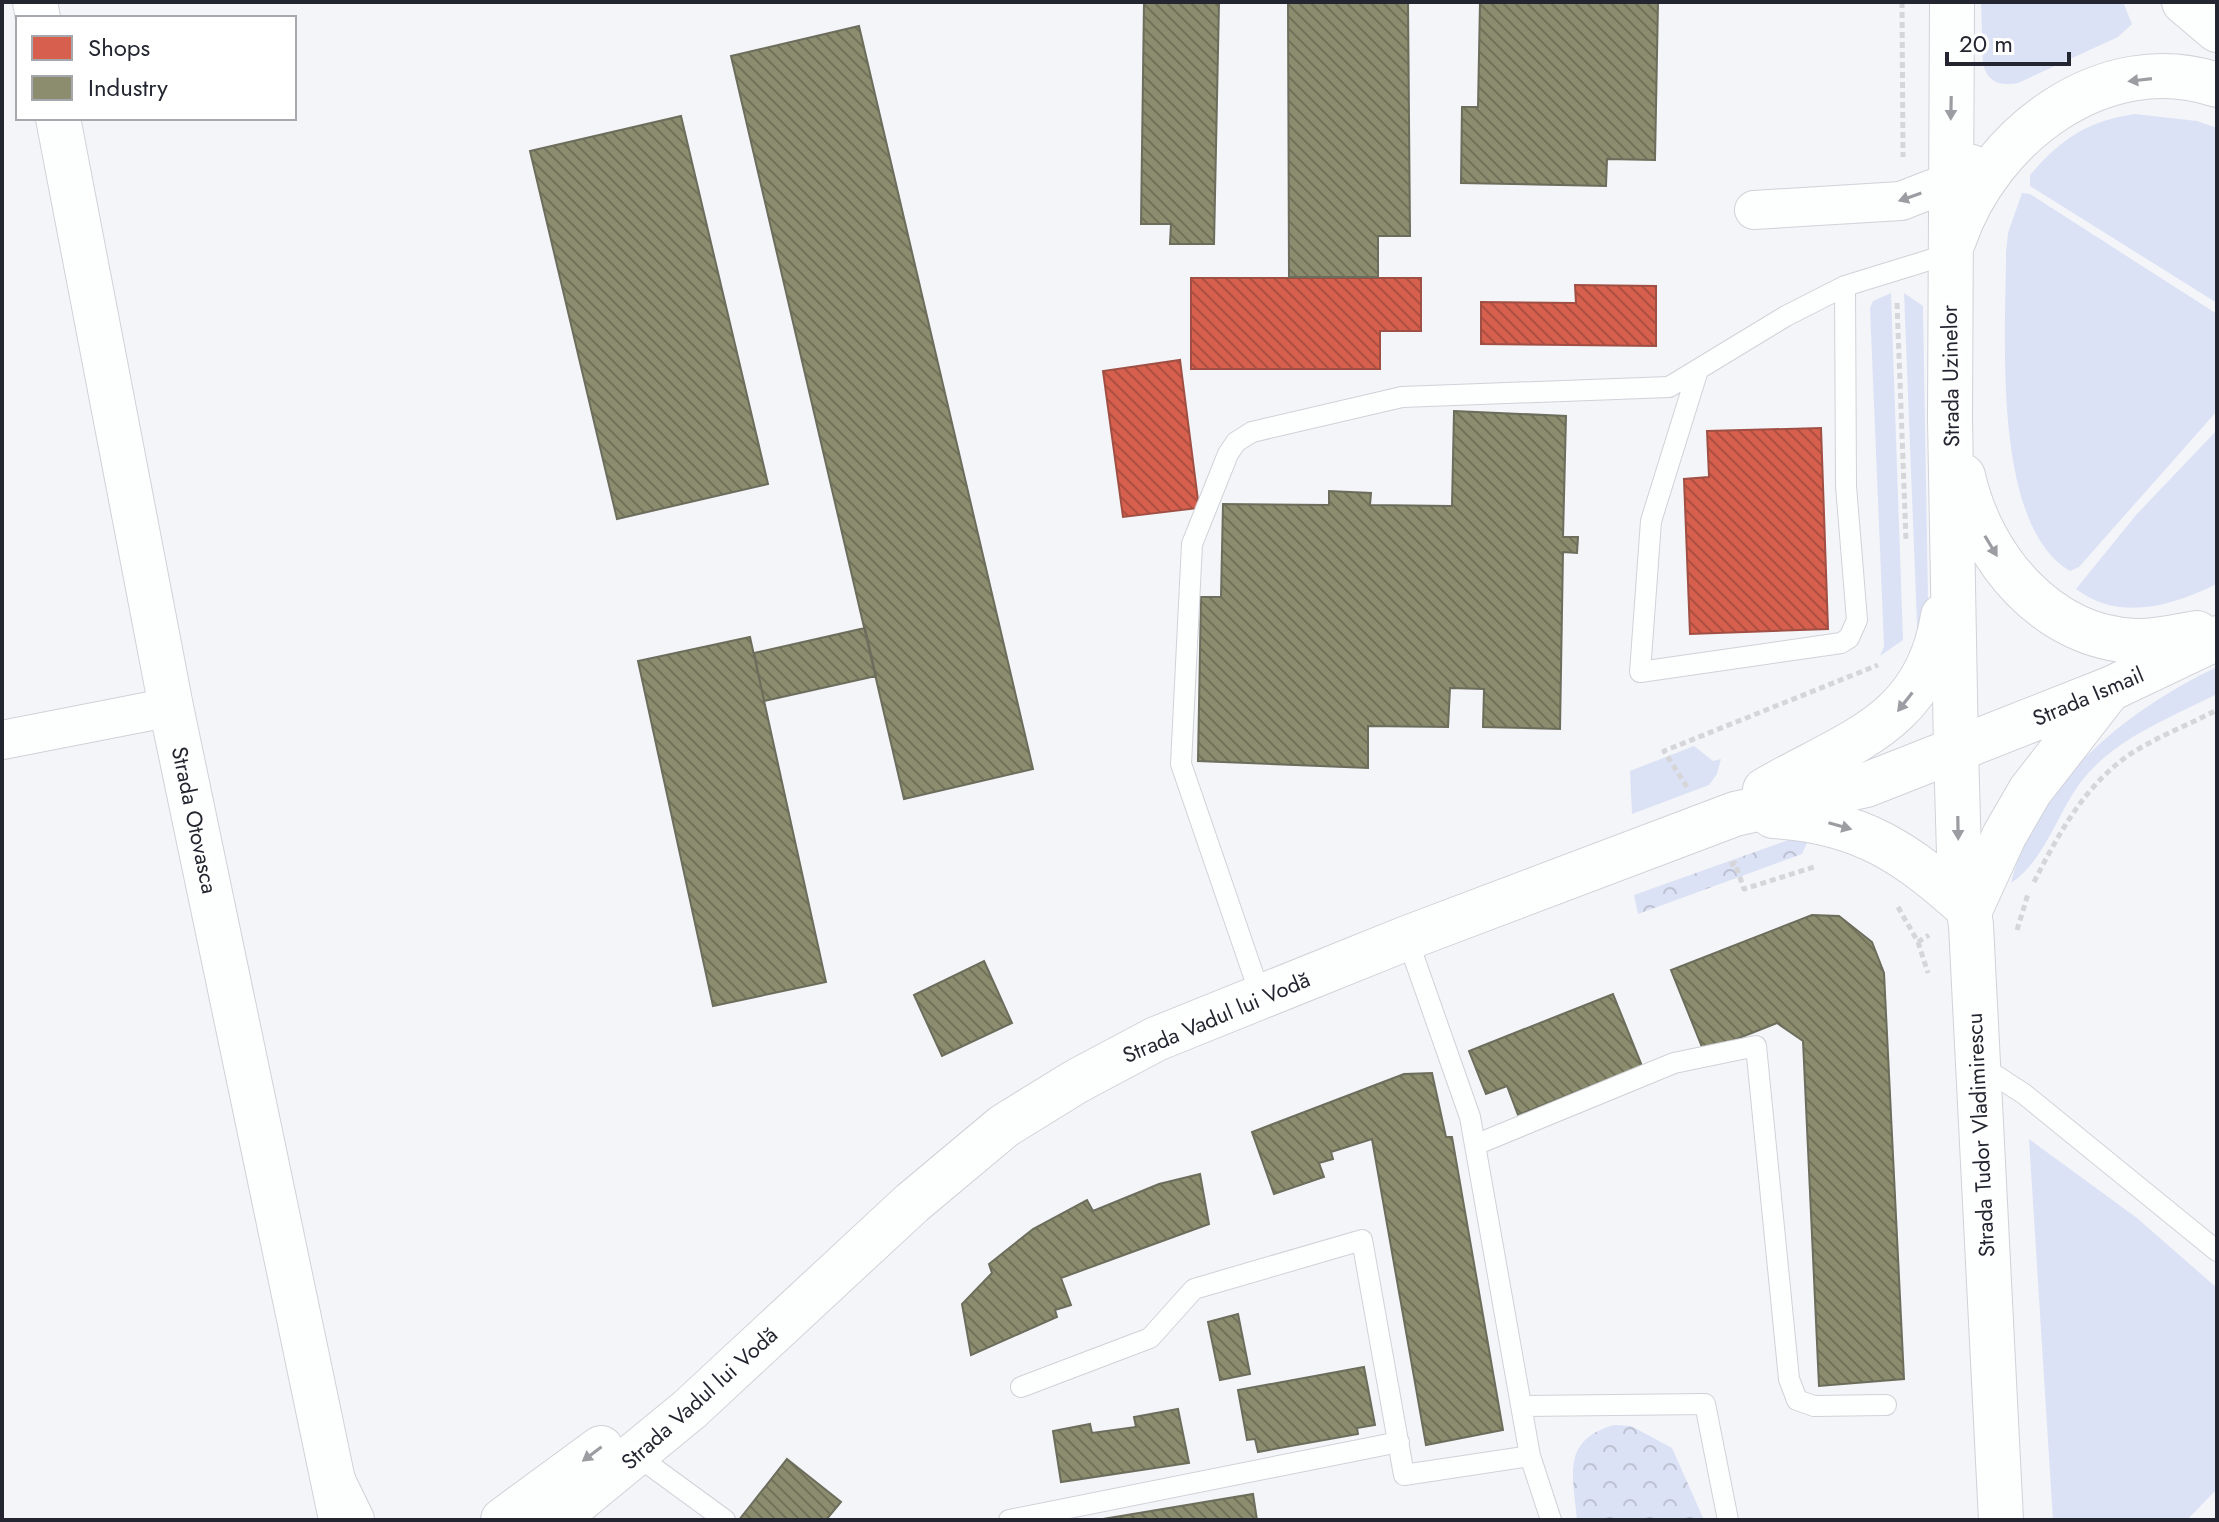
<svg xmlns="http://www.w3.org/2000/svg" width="2219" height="1522" font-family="Jost,sans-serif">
<defs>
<pattern id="forest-crowns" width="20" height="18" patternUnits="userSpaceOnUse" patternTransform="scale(2)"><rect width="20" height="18" fill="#dce2f5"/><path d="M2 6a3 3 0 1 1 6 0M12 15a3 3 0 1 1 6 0" fill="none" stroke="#bcc2d2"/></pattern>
<pattern id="shops-back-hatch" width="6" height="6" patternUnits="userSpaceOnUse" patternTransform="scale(2)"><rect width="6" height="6" fill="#d6604d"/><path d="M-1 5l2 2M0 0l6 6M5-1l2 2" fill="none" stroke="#ad4f41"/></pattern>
<pattern id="industry-back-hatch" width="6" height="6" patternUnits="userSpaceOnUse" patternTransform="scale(2)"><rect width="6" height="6" fill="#8c8c6e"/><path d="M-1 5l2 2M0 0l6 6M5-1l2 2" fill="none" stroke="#72725b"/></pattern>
</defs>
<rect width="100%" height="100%" fill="#f4f5f8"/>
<path fill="#dce2f5" d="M1981 2H2123L2132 24 2118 37 2018 83C2000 86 1989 83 1983 65Z
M2135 114 2197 121 2217 128V303L2030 186V175C2061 139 2087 121 2135 114Z
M2022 193 2030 194 2217 314V411L2079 567 2070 571C1991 525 2006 333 2006 252L2008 233Z
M1891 293 1903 640 1880 656 1884 646 1870 308 1873 301Z
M1904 293 1923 306 1928 600 1927 626 1918 649Z
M2217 430V584C2171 606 2120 622 2076 589L2136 515Z
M2217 667V694C2170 718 2113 739 2080 783 2056 816 2045 860 2011 883 2035 783 2128 709 2217 667Z
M1694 746 1713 761 1721 759 1717 774 1709 785 1632 814 1630 771Z
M2029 1139 2137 1218 2217 1288V1489L2187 1520H2053Z"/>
<path fill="url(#forest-crowns)" d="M1805 834 1808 841 1802 854 1638 914 1634 895Z
M1614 1425 1631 1426 1672 1448 1704 1520H1577C1573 1475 1561 1440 1614 1425Z"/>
<path fill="url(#shops-back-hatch)" stroke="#a04f45" stroke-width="2" d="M1191 278H1421V331H1380V369H1191Z
M1575 285 1656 286V346L1481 344V302L1576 303Z
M1180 360 1199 508 1123 517 1103 371Z
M1821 428 1828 629 1690 634 1684 479 1709 477 1707 431Z"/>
<path fill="url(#industry-back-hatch)" stroke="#6c6d5c" stroke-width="2" d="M1144 2H1219L1214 244H1170L1171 224H1141Z
M1288 2H1408L1410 236H1378V277H1289Z
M1480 2H1658L1655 160 1607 159 1606 186 1461 183 1462 107H1478Z
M859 26 1033 769 904 799 731 56Z
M681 116 768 484 617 519 530 151Z
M1454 411 1566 416 1563 537H1578L1577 553 1563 552 1560 729 1483 727 1484 689 1450 688 1448 727 1368 726V768L1198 761 1201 597H1221L1223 504 1329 505V491L1371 493 1370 505 1452 506Z
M865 628 876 676 764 701 754 653Z
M750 637 826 982 713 1006 638 661Z
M1812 915 1839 916 1872 942 1884 973 1904 1379 1819 1386 1803 1041 1777 1023 1704 1052 1671 970Z
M984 961 1012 1023 942 1056 914 995Z
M1613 994 1642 1066 1518 1115 1507 1086 1486 1094 1469 1051Z
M1432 1073 1446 1137H1452L1503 1430 1426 1445 1372 1139 1331 1152 1333 1159 1319 1163 1324 1177 1274 1194 1252 1132 1404 1074Z
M1200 1174 1209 1224 1061 1278 1071 1305 1055 1310 1057 1317 971 1355 962 1304 992 1273 989 1264 1033 1229 1087 1200 1093 1211 1159 1184Z
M1238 1314 1250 1374 1220 1380 1208 1322Z
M1364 1367 1375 1425 1357 1428 1358 1434 1258 1452 1255 1439 1247 1440 1238 1390Z
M1178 1409 1189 1463 1061 1482 1053 1431 1090 1424 1092 1433 1136 1427 1134 1417Z
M787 1459 841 1502 826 1520H739Z
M1253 1494 1257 1520H1097Z"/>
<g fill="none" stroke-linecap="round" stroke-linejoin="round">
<defs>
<path id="service" d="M1698 370 1651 521 1640 672 1841 643 1849 638 1857 620 1846 486 1845 286
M1261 997 1181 764 1192 544 1228 454 1236 442 1252 432 1402 397 1669 387 1786 316 1845 286 1949 254
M1978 1064 2024 1094 2217 1251
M1475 1145 1674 1063 1756 1046 1789 1379 1797 1400 1814 1406 1886 1405
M1021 1387 1150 1338 1194 1289 1362 1240 1404 1475 1530 1456 1470 1117 1407 938
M1522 1406 1705 1404 1728 1520
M636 1455 725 1520
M1530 1456 1551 1520
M1009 1520 1399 1442"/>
<path id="minor" d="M1754 210 1901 201 1950 182 1972 164
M2 740 171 707"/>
<path id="tertiary" d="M35 2 38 18
M58 118 171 707 341 1519"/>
<path id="secondary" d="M1956 750 1959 854 1971 925 2001 1520"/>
<path id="primary" d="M1952 2 1950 419 1956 750
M2184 2 2217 30
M1954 240C1989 136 2104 47 2217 85
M1963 476C1981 558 2047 638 2136 641 2156 642 2178 636 2197 633
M1765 790C1847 742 1926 725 1943 616
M1773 816C1861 821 1907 853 1970 910L2004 836 2030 791 2107 692
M334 1483 352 1520
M503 1520 601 1448
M555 1520 690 1409 912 1203 1004 1126 1077 1081 1156 1039 1407 938 1735 814 1866 785 2110 689 2217 638"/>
</defs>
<use href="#service" stroke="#d0d2d9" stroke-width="22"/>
<use href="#minor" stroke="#d0d2d9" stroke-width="40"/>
<use href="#tertiary" stroke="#d0d2d9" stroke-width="46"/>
<use href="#secondary" stroke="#d0d2d9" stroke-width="46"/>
<use href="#primary" stroke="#d0d2d9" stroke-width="46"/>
<path stroke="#d6d6d8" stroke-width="5" stroke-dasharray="6 4" stroke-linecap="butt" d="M1902 2 1903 157
M1897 303 1906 540
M1687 787 1664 751 1878 665
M1730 865 1735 863 1744 889 1814 867
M2034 882C2058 835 2084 786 2129 755 2156 737 2188 725 2217 710
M1898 907 1918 942 1929 935
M2017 930 2028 894
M1918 942 1928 973"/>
<use href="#service" stroke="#fdfefe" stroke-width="20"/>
<use href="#minor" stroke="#fdfefe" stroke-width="38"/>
<use href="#tertiary" stroke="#fdfefe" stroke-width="44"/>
<use href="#secondary" stroke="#fdfefe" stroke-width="44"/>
<use href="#primary" stroke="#fdfefe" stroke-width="44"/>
</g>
<defs><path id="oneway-solid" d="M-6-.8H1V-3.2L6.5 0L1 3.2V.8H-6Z" transform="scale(2)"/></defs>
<g fill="#9b9da2">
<use href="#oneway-solid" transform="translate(2140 80) rotate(173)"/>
<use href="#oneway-solid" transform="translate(1951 108) rotate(91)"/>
<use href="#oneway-solid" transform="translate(1910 197) rotate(161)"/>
<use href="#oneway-solid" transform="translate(1991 546) rotate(59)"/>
<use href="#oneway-solid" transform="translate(1905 702) rotate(128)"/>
<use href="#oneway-solid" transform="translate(1840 826) rotate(16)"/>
<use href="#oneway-solid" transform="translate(1958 828) rotate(89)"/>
<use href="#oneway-solid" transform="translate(592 1454) rotate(143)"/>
</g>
<g text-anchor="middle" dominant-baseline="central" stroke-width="8" stroke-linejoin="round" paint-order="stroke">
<g font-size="22" fill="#232631" stroke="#fff">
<text transform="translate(1950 376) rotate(-91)">Strada Uzinelor</text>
<text transform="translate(2088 696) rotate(-23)">Strada Ismail</text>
<text transform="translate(195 820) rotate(78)">Strada Otovasca</text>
<text transform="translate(1216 1017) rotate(-23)">Strada Vadul lui Vodă</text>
<text transform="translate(1980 1135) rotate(-93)">Strada Tudor Vladimirescu</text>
<text transform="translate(699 1398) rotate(-42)">Strada Vadul lui Vodă</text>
</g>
</g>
<rect width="2219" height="1522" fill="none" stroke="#232631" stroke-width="8"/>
<rect x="16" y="16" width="280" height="104" fill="#ffffff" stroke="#a7a8ad" stroke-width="2"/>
<rect x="32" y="36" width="40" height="24" fill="#d6604d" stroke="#a7a8ad" stroke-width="2"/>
<text x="88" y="56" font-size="24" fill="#232631">Shops</text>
<rect x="32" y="76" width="40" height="24" fill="#8c8c6e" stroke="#a7a8ad" stroke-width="2"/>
<text x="88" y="96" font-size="24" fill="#232631">Industry</text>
<path d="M1947 52v12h122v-12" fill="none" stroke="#232631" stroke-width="4"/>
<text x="1959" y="52" font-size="24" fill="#232631" stroke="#ffffff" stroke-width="6" paint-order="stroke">20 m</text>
</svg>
